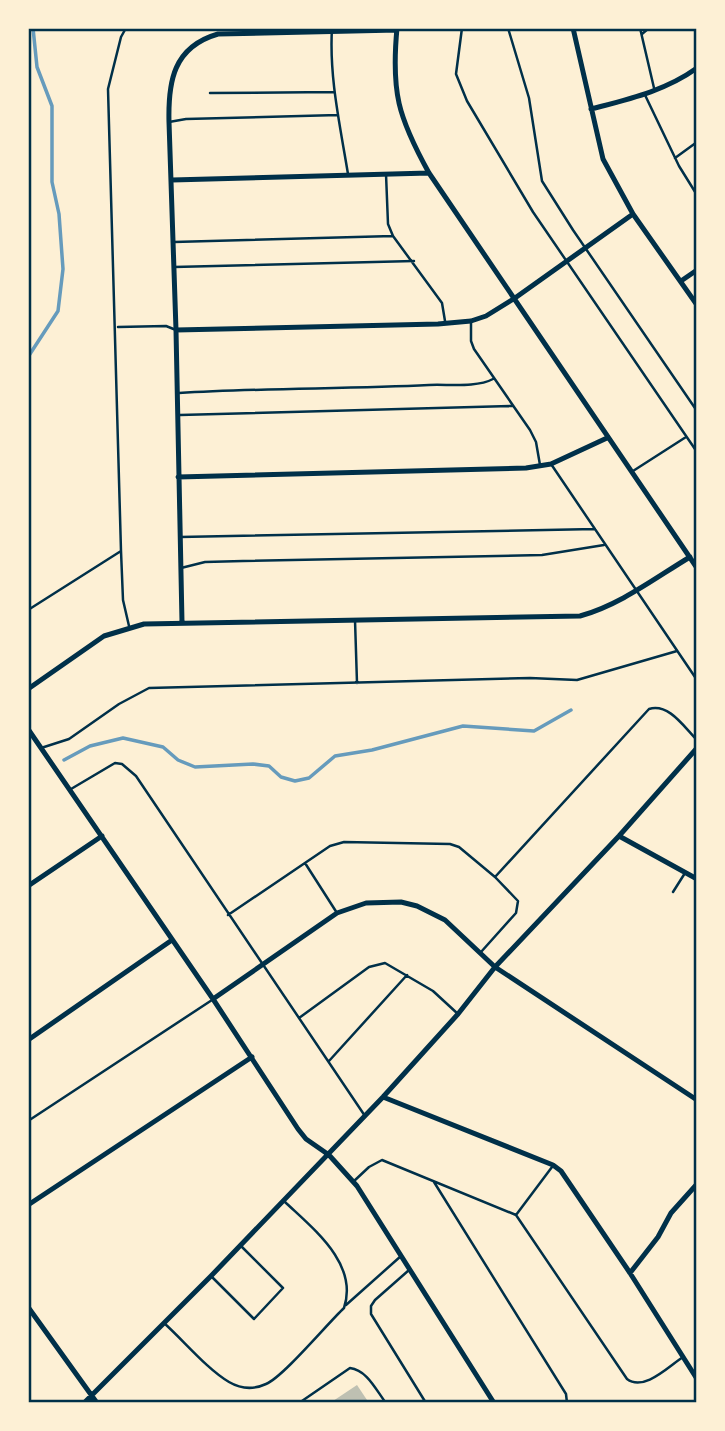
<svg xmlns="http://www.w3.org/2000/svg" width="725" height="1431" font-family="Mulish,sans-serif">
<rect width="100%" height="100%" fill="#fdf0d5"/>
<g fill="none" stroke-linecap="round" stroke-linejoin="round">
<path stroke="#669bbc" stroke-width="3.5" d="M28 357 58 311 63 269 59 214 52 182V106L37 67 33 28
M64 760 90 746 123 738 163 747 178 760 195 767 253 764 269 766 281 777 295 781 309 778 335 756 372 750 463 726 534 731 571 710"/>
</g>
<path fill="#bec0b2" d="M357 1385 369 1403H330Z"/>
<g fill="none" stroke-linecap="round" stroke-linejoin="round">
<path stroke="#003049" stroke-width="2.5" d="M126 28 121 37 108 89 121 551 123 600 129 626
M332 28C329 77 340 125 348 174
M462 28 456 74 467 101 533 212 697 452
M508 28 529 98 542 181 573 230 697 411
M640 28 654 88
M642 34 649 28
M210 93 334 92
M645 95 679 166 697 195
M169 122 186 119 338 115
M675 158 697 142
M386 174 388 224 393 236 442 303 445 321
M174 242 393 236
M174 267 414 261
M471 321V341L474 349 530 430 536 442 540 465
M118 327 166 326 176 330
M179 393C262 388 346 389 429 385 448 384 476 388 493 379
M180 415 512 406
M551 464 697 680
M633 471 686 437
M180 537 595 529
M181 568 205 562 243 561 542 555 604 545
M28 610 121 551
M355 620 357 683
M41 748 69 739 119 704 149 688 530 678 577 680 677 651
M71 789 115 763 122 764 136 776 365 1116
M305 863 337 913
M495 877 649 709C669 703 684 727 697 740
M673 892 685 873
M228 915 330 846 344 842 450 844 459 847 495 877 518 901 516 913 481 952
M299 1018 369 967 385 963 433 991 458 1014
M329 1061 407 975
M28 1121 212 1000
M353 1182 369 1167 382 1160 516 1215 627 1379C644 1392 669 1366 683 1357
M434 1182 566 1394 567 1403
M516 1215 552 1167
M409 1270 375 1300 371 1306V1314L426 1403
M211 1276 254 1319 283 1288 242 1247
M346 1305 401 1256
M164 1323C184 1341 207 1369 229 1382 241 1389 253 1390 266 1384 283 1377 327 1324 344 1308 359 1263 312 1228 284 1201
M299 1403 350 1368C367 1370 376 1390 386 1403"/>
<path stroke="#003049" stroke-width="5" d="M397 28C391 92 398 117 429 173L697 568
M573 28 603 159 633 214 697 305
M591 109C629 99 665 91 697 68
M172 180 429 173
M681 281 697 270
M176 330 438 324 471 321 486 316 515 298 633 214
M178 477 526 468 551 464 607 438
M182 622 176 330 169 122C168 82 173 47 218 34L397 30
M28 689 104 636 144 624 580 616C620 605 655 578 690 557
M28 729 213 999 298 1129 306 1139 329 1155 357 1186 494 1403
M619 836 697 879
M28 886 102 836
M213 999 337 913 366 903 401 902 417 906 445 920 495 967 697 1100
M28 1040 172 940
M383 1097 553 1165 561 1171 630 1273 697 1379
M28 1205 252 1057
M630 1273 658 1237 671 1213 697 1184
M28 1307 97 1403
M84 1403 211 1276 383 1097 458 1014 495 967 619 836 697 748"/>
</g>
<rect width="725" height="1431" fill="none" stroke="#fdf0d5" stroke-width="60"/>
<rect x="30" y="30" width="665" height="1371" fill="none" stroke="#003049" stroke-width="2.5"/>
</svg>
